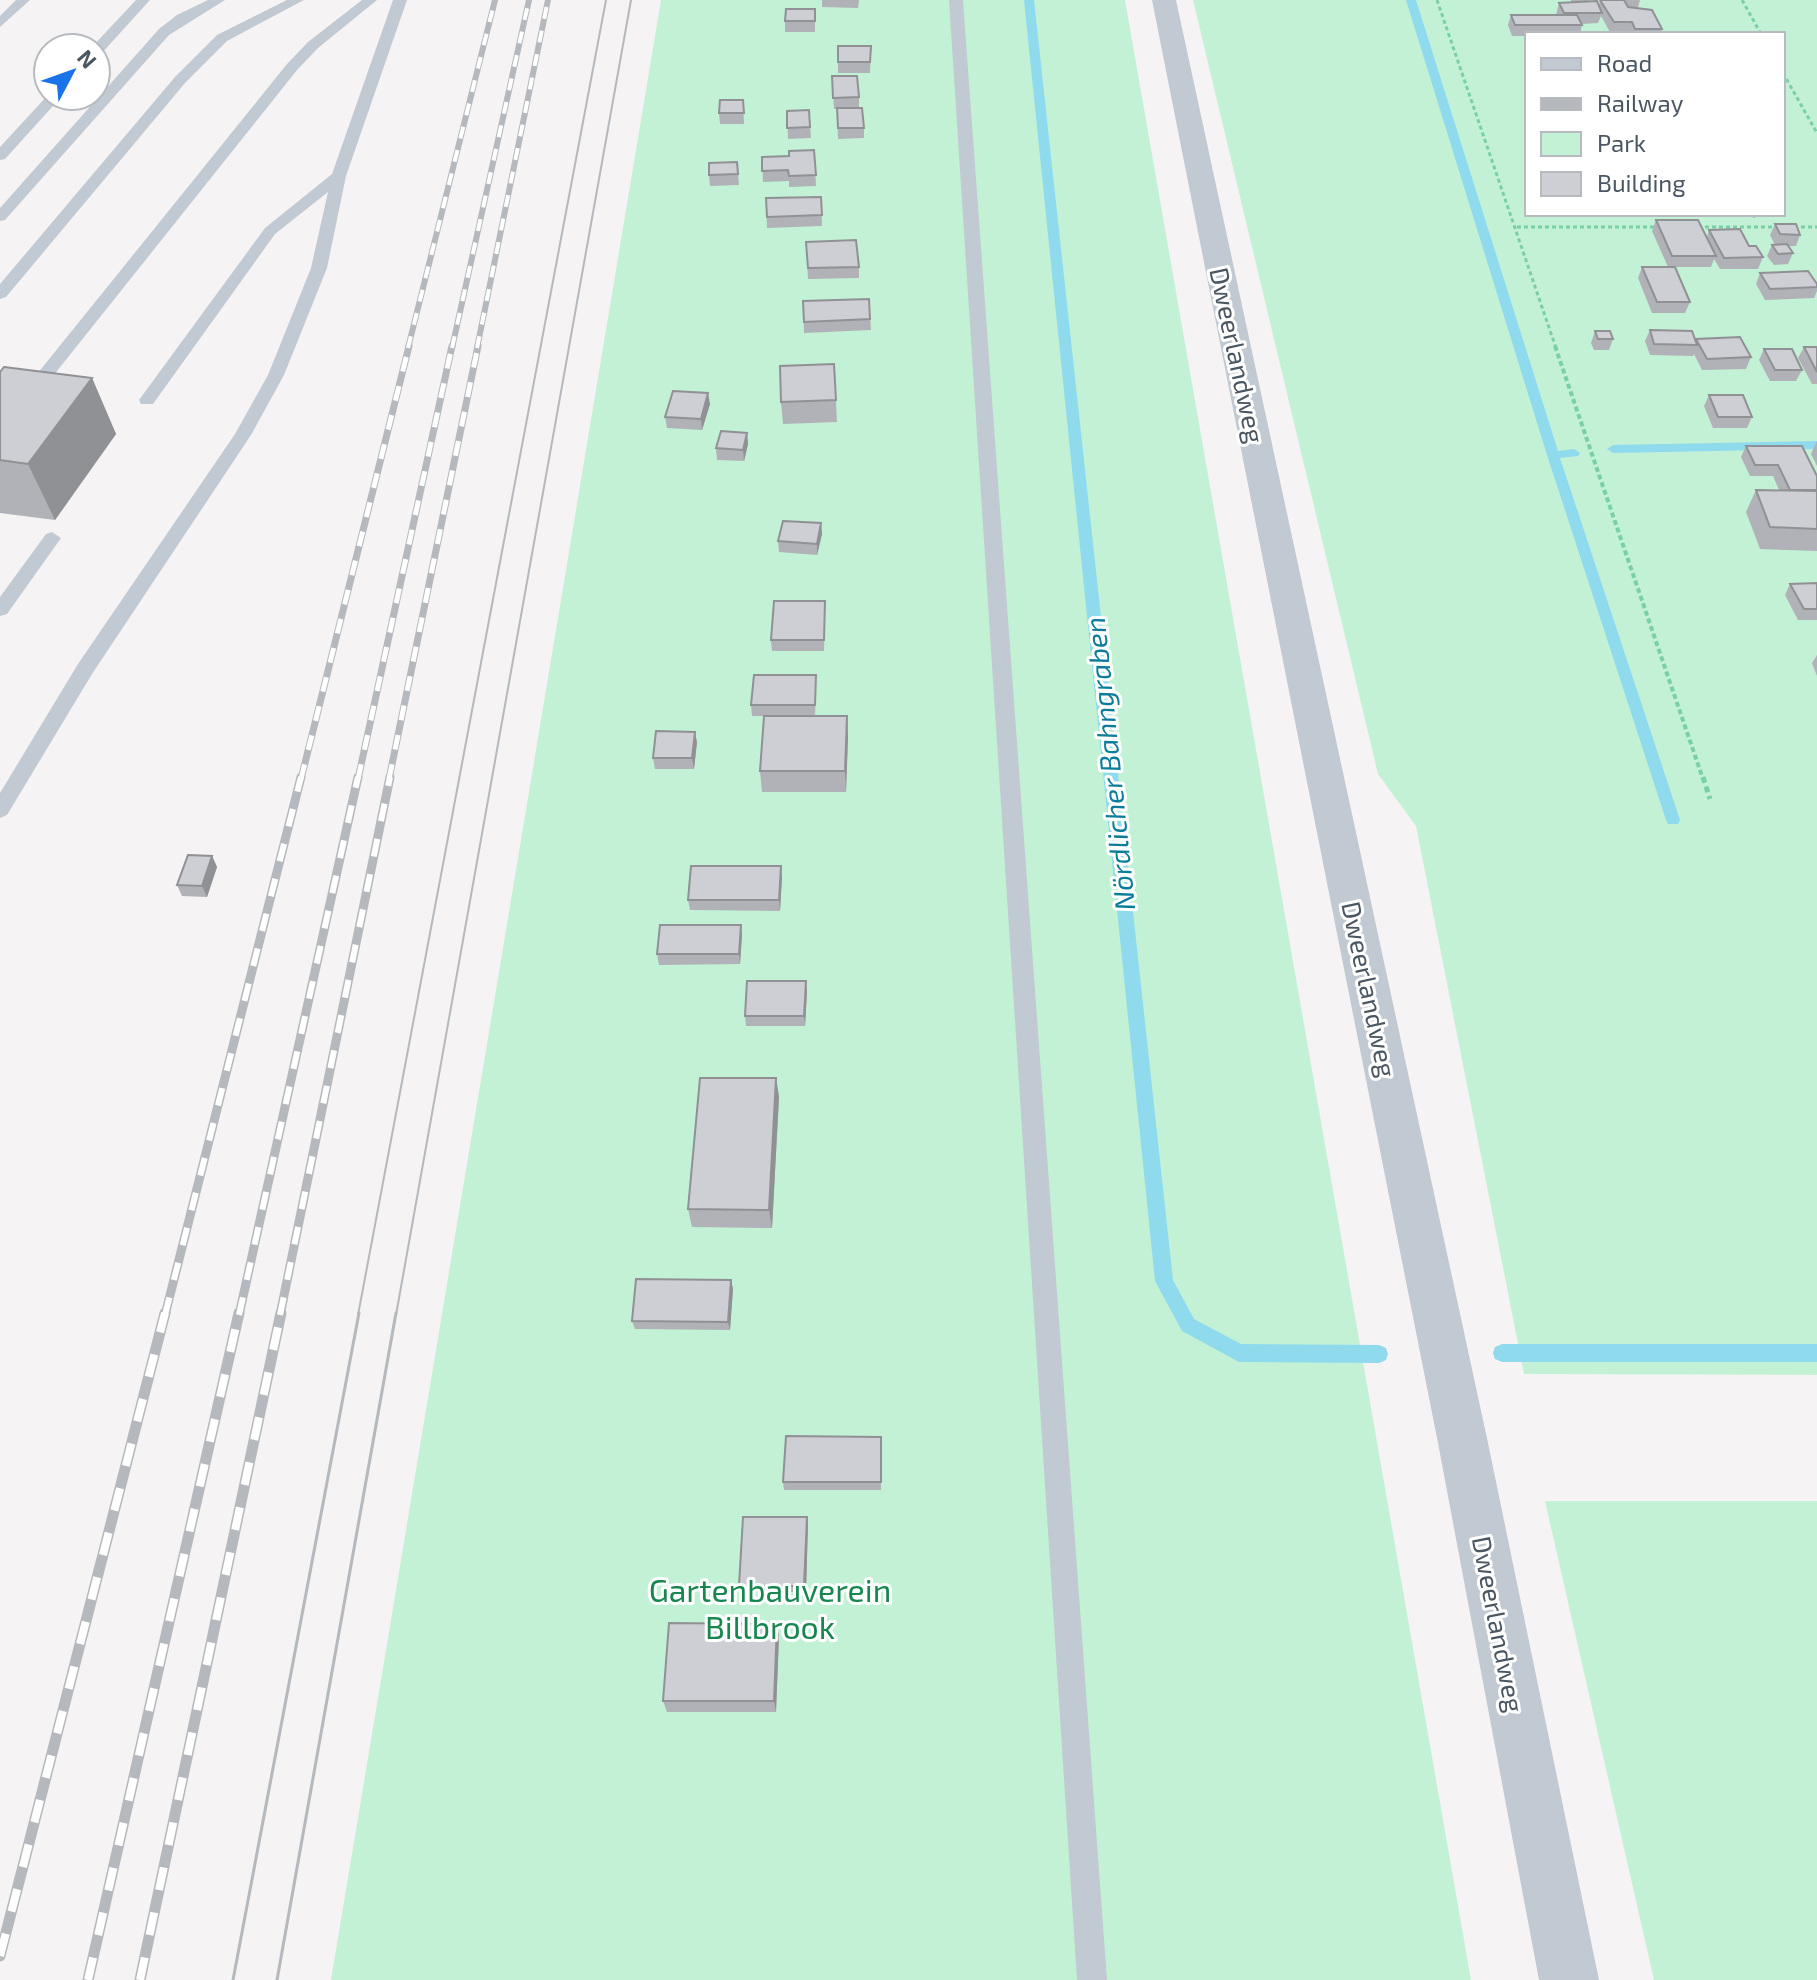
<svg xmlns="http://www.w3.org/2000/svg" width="1817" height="1980" font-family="'Exo 2',sans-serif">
<rect width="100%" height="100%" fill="#f5f3f3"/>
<path fill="#c3f1d5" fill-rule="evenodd" d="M661 0H1125L1471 1980H331Z
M1193 0H1817V1375L1524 1374 1416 826 1378 774ZM1527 34H1783V214H1527Z
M1545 1501H1817V1980H1654Z"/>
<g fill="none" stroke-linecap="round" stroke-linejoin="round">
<path fill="#90daee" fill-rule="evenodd" d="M1024 0H1034L1173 1280 1194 1319 1241 1344 1379 1345 1386 1348 1388 1354 1386 1360 1379 1363 1239 1362 1182 1331 1155 1281Z
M1406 0H1416L1558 451 1574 449 1580 453 1578 456 1560 458 1680 820 1678 824H1668L1666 820 1547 455Z
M1817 441V449L1613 453 1607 449 1613 445Z
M1502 1344H1817V1362H1502L1495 1359 1493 1353 1495 1347Z"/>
<path stroke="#7ad0a6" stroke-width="3" stroke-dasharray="4 3" stroke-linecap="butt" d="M1437 0 1556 348
M1742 0 1761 34
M1783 73 1817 133
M1517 227H1660
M1698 227H1780
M1794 227H1817"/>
<path stroke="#7ad0a6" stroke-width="4" stroke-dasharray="5 3" stroke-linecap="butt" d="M1555 346 1703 779"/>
<path stroke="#7ad0a6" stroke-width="5" stroke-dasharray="6 4" stroke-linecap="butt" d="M1703 777 1710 799"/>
<path fill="#c1cad2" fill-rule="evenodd" d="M16 0H30L0 27V16Z
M136 0H150L101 54 96 55V48H91Z
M208 0H225L169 35 5 220 0 221V208L159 29 177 15Z
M287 0H304L227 41 185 83 6 297 0 299V284L175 77 217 35Z
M362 0H377L318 48 297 70 6 435 0 436V420L287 64 308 42Z
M393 0H407L346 176 327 268 284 375 251 435 92 674 7 815 0 818V793L78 664 235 434 268 375 311 268 328 192 275 234 153 404H141L139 400 265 228 332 174Z
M949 0H963L1107 1980H1077Z
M48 95 62 96 5 159 0 160V147Z
M52 532 61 538 7 614 0 616V597L46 534Z"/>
<path fill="#c1cad2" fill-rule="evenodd" d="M1152 0H1176L1488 1443 1599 1980H1539L1438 1443Z"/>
<path stroke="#b5b8bd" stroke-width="2" d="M358 1315 606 0
M396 1315 631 0"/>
<path stroke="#b5b8bd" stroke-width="3" d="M233 1980 359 1313
M277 1980 396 1313"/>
<defs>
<path id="rail-far3" d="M408 348 495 0
M452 348 529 0
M477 348 548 0"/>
<path id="rail-far2" d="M301 779 409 346
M358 779 452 346
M389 779 478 346"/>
<path id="rail-far1" d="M165 1315 301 777
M239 1315 358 777
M280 1315 390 777"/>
<path id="rail" d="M0 1956 165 1313
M88 1980 239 1313
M140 1980 281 1313"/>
</defs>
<use href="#rail-far3" stroke="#b5b8bd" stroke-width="6"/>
<use href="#rail-far2" stroke="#b5b8bd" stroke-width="7"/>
<use href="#rail-far1" stroke="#b5b8bd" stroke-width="9"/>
<use href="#rail" stroke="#b5b8bd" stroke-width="11"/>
<use href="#rail-far3" stroke="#fff" stroke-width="4" stroke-dasharray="12" stroke-linecap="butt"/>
<use href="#rail-far2" stroke="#fff" stroke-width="5" stroke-dasharray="15" stroke-linecap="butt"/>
<use href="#rail-far1" stroke="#fff" stroke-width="6" stroke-dasharray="18" stroke-linecap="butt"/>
<use href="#rail" stroke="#fff" stroke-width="8" stroke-dasharray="23" stroke-linecap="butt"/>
</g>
<path fill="#b0b2b7" d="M822 0H859L858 8 822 7Z
M1571 0H1589L1588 2 1599 6 1600 0H1640L1638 7H1630L1662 29 1661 34H1629L1628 32H1610L1601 16 1598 23 1581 24 1582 25 1580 34H1527V36H1512L1508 25 1511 15H1556L1559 3 1580 2H1571Z
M815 9V32H785V21Z
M838 46H871L870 73H838Z
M832 76 859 97V108L864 128V138L838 139 837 109H834Z
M743 100 744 124H720L719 113Z
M809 110 811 138 788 139 787 111Z
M814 150 816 186 789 187V181L763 182 762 157 789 156Z
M737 162 739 185 710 186 709 175Z
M821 197 822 226 767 228 766 198Z
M1739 214H1757L1755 218Z
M1656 220 1707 237 1709 230 1749 246 1763 257 1758 269H1720L1714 259 1711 267H1675L1690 302 1685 313H1652L1638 278 1642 267H1668L1652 231Z
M1775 224 1800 235 1796 246H1788L1793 253 1788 264 1774 265 1767 256 1772 245H1775L1770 235Z
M806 242 859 267V278L808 279Z
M1760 273 1817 284V291L1814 298 1765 300 1756 284Z
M869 299 871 330 804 333 803 301Z
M1650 330 1696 341V339L1751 357 1746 369 1702 370 1694 354 1693 356 1650 355 1645 341Z
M1595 331 1613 339 1609 350H1594L1591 343Z
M1804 347H1817V384H1812L1798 358Z
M1764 349 1802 370 1796 381H1770L1759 360Z
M834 364 837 422 783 424 781 402Z
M0 372 92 378 116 434 55 520 0 513Z
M1709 395 1752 417 1747 428H1713L1704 406Z
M710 404 702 430 667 428 665 417Z
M747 433 748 444 744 461 717 460 716 448Z
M1817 441V466L1811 454Z
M1746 446 1817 476V551L1760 549 1746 512 1756 490H1779L1773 476H1750L1741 457Z
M821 523 822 534 817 555 779 552 778 541Z
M1817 583V620H1798L1785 595 1790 584Z
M825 601 824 651H772L771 640Z
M1817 655V676L1812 663Z
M816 686 815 716H847L848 737 846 792H762L760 771 764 716H752L751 705Z
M697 742 694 769H655L653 758Z
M212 856 217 867 207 897 182 896 177 885Z
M782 877 780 911 690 910 688 900Z
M742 935 740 964 659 965 657 954Z
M806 981 807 992 805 1026H746L745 1016Z
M776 1078 779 1097 772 1228 692 1227 688 1209Z
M731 1280 733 1289 730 1330 635 1329 632 1321Z
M881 1437V1490H784L783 1482Z
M807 1517 808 1524 806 1592H741L739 1586Z
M777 1624 779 1636 776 1712H667L663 1701Z"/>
<path fill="#909195" d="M92 378 116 434 55 520 28 464Z
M708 393 710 404 702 430 701 419Z
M747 433 748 444 744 461 743 450Z
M821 523 822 534 817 555V544Z
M847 716 848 737 846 792 845 771Z
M695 732 697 742 694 769 692 758Z
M212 856 217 867 207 897 202 886Z
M781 866 782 877 780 911 779 900Z
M741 925 742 935 740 964 739 954Z
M806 981 807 992 805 1026 804 1016Z
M776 1078 779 1097 772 1228 769 1210Z
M731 1280 733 1289 730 1330 728 1322Z
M807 1517 808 1524 806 1592 804 1586Z
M777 1624 779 1636 776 1712 774 1701Z"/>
<path fill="#cdcfd5" stroke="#909195" stroke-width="2" d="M1600 0H1624L1628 7 1652 10 1662 29H1635L1632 22H1614Z
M1597 1 1602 13H1564L1559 3Z
M786 9H815V21H785Z
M1511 15H1577L1582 25H1515Z
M838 46H871L870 62H838Z
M832 76H857L859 97 833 98Z
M720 100H743L744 113H719Z
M837 108H862L864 128H838Z
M809 110 810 127 787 128V111Z
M814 150 816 175 789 176 788 170 762 171V157L789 156V151Z
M737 162 738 174 709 175V163Z
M821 197 822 215 767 217 766 198Z
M1656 220H1698L1716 256H1672Z
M1775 224H1796L1800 235 1780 234Z
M1740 229 1749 246H1756L1763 257 1724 258 1709 230Z
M856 240 859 267 808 268 806 242Z
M1787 244 1793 253 1778 254 1772 245Z
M1642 267H1675L1690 302H1657Z
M1808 271 1817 284V287L1770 289 1760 273Z
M869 299 870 319 804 322 803 301Z
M1650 330 1692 331 1697 345 1654 344Z
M1595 331H1610L1613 339H1598Z
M1740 337 1751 357 1707 359 1696 339Z
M1804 347H1817V372Z
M1764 349H1792L1802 370H1775Z
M834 364 836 400 781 402 780 366Z
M4 367 92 378 28 464 0 460V372Z
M673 391 708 393 701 419 665 417Z
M1709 395H1743L1752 417H1718Z
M721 431 747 433 743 450 716 448Z
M1746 446H1802L1817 476V490H1790L1778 465H1755Z
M1756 490 1817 491V529L1770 527Z
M783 521 821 523 817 544 778 541Z
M1817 583V609H1804L1790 584Z
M774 601H825L824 640H771Z
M754 675H816L815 705H751Z
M764 716H847L845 771H760Z
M656 731 695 732 692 758H653Z
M188 855 212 856 202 886 177 885Z
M691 866H781L779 900H688Z
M660 925H741L739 954H657Z
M747 981H806L804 1016H745Z
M700 1078H776L769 1210 688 1209Z
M636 1279 731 1280 728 1322 632 1321Z
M786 1436 881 1437V1482H783Z
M743 1517H807L804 1586H739Z
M669 1623 777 1624 774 1701H663Z"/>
<g text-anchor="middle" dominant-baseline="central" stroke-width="6" stroke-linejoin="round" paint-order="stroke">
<g font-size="26" fill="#4a5661" stroke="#fff">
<text transform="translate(1238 355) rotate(78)">Dweerlandweg</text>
<text transform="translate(1370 989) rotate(78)">Dweerlandweg</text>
<text transform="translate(1499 1624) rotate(79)">Dweerlandweg</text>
</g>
<g font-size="28" font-style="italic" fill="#0c7c9b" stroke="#fff">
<text transform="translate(1109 764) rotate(-96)">Nördlicher Bahngraben</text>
</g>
<g font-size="32" fill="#17864f" stroke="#fff">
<text x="770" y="1589">Gartenbauverein<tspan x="770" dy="37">Billbrook</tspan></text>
</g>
</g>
<rect x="1525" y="32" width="260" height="184" fill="#ffffff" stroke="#b7bbc0" stroke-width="2"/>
<rect x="1541" y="58" width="40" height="12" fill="#c1cad2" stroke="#b7bbc0" stroke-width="2"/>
<text x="1597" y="72" font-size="24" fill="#4a5661">Road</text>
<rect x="1541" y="98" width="40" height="12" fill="#b5b8bd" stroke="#b7bbc0" stroke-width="2"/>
<text x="1597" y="112" font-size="24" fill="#4a5661">Railway</text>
<rect x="1541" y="132" width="40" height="24" fill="#c3f1d5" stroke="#b7bbc0" stroke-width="2"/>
<text x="1597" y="152" font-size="24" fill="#4a5661">Park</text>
<rect x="1541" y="172" width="40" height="24" fill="#cdcfd5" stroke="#b7bbc0" stroke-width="2"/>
<text x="1597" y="192" font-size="24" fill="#4a5661">Building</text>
<g transform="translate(72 72) rotate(49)"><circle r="38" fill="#ffffff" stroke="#b7bbc0" stroke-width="2"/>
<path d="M0-6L14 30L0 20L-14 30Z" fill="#1a73e8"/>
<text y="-12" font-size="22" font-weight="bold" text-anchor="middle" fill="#4a5661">N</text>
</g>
</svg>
